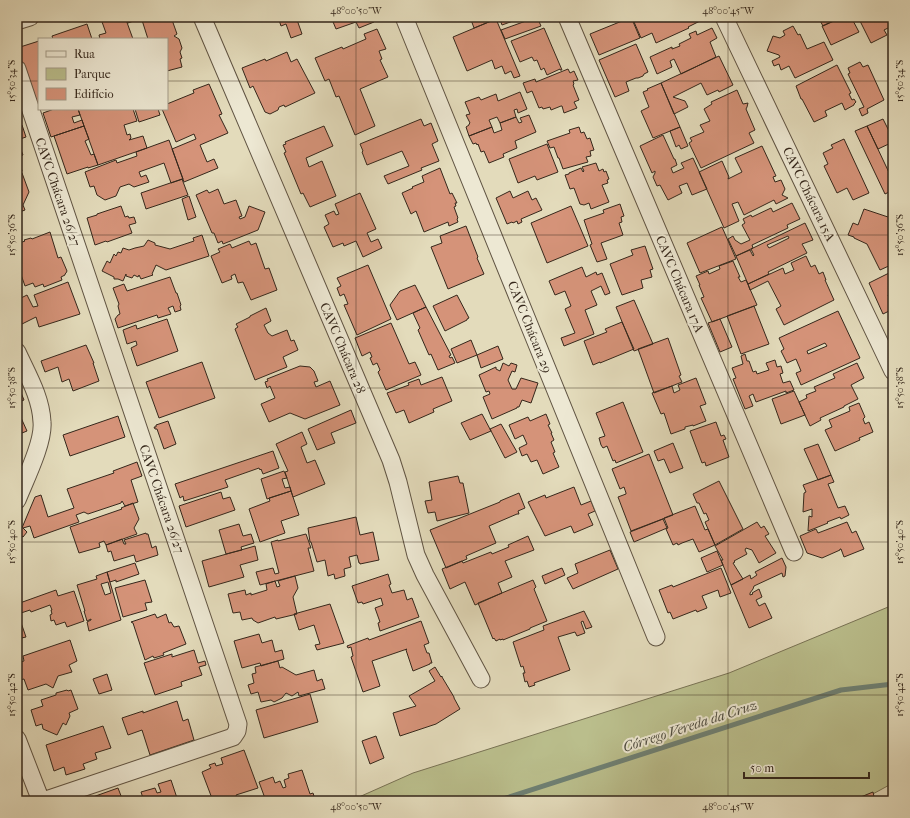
<svg xmlns="http://www.w3.org/2000/svg" width="910" height="818" font-family="'IM FELL French Canon',serif">
<rect width="100%" height="100%" fill="#e3dbbb"/>
<filter id="stains"><feTurbulence type="fractalNoise" baseFrequency=".005" numOctaves="4"/><feColorMatrix values="0 0 0 0 .2 0 0 0 0 .09 0 0 0 0 .02 0 0 0 .5 -.17"/></filter>
<radialGradient id="worn" r=".72"><stop offset=".6" stop-color="#630" stop-opacity="0"/><stop offset="1" stop-color="#630" stop-opacity=".3"/></radialGradient>
<path fill="#babe8c" stroke="#787254" d="M893 605V783L860 801H350L413 773 729 673Z"/>
<g fill="none" stroke-linecap="round" stroke-linejoin="round">
<path stroke="#6f8073" stroke-width="5" d="M497 801 841 690 893 684"/>
</g>
<path fill="#d59379" stroke="#35271b" fill-rule="evenodd" d="M107 17H125L133 39H100L99 35 106 33 101 19Z
M126 17H138L139 19 128 23Z
M141 17H171L177 34 174 36 179 39 182 48 180 52 182 58 180 59 182 67 167 71V39H148Z
M278 17H296L302 34 291 38 286 24 281 26Z
M331 17H340L341 19 344 17H372L374 22 359 28 356 22 336 29Z
M470 17H496V19L474 28Z
M499 17H524L502 25Z
M537 17 541 26 505 39 501 30Z
M615 17H631L640 38 599 55 590 34 622 21 621 20 616 21Z
M645 17H698L700 21 688 27 689 28 656 43 652 33 641 38 634 22Z
M818 17H835L833 18 834 21 823 26Z
M842 17H851L859 32 831 45 822 26Z
M858 17H893V38L888 28 884 30 887 35 871 43Z
M496 19 520 76 514 78 511 71 505 74 502 66 495 69 492 60 467 71 453 37Z
M87 24 92 39H53L52 36Z
M793 26 798 35 800 34 807 49 824 42 833 60 795 78 789 66 781 70 779 64 774 66 772 61 780 57 779 55 767 51 773 36 780 38 785 35 783 31Z
M544 28 562 70H560V69L547 75 544 68 541 70 537 60 534 61 532 57 520 62 511 41Z
M712 28 717 38 710 42 716 57 681 74 674 59 670 61 672 67 657 74 650 57 672 47V49L680 46 679 44 691 38 689 34 696 31 697 35Z
M377 29 386 49 379 51 382 59 380 60 388 77 360 89 375 126 355 135 339 96 336 97 329 79 325 81 315 58 342 47 343 49 366 39 364 34Z
M39 41V109L36 106 17 52V48Z
M636 44 648 72 644 74 643 76 638 78H636L626 82 629 91 615 97 599 60Z
M287 52 291 62 297 59 315 93 285 107 284 105 279 107 278 110 270 114 265 112 253 86 250 88 242 68 265 59 266 61Z
M719 56 733 85 719 92 718 90 707 95 701 83 673 97 685 101 688 107 674 114 661 83Z
M860 62 863 67 868 65 884 100 867 109 868 113 862 116 859 109 864 107 848 74 850 73 848 68Z
M837 65 851 93 849 94 852 100 854 99 856 102 854 104V105L845 110 842 103 825 111 827 116 814 122 802 99H801L796 86Z
M568 69 570 73 574 71 578 80 573 81 574 84 573 85 579 100 574 102 577 108 564 113 562 106H561L551 110 550 107 543 109 542 107 539 108 532 91 527 93 523 83 535 79 536 82Z
M661 83 680 127 653 138 641 111 649 107 643 92 648 90 647 89Z
M209 84 222 114 219 115 228 133 200 145 207 162 214 159 218 168 184 182 172 149 196 139 194 134 176 142 162 109H167V104L194 93 193 90Z
M737 90 743 104 748 103 747 107 746 109 755 130 749 133 754 143 701 168 689 143 692 141 690 138 704 132 700 125 710 121 704 109 712 104 711 102Z
M520 92 527 109 518 113 517 109 514 110 516 117 500 123 497 117 489 120 492 127 469 136 466 127 469 125V124L470 123 466 115 470 114 465 102 479 97 481 100 496 94 498 101Z
M54 109H78L80 115 72 117 74 123 82 120 84 126 51 137 43 113Z
M78 109H133L137 121 124 125 127 135 130 134 131 138 129 140 143 136 147 148 98 165Z
M135 109H158L160 115 139 122Z
M529 115 536 132 515 141 517 148 503 154 504 157 489 163 484 151 481 152 478 144 477 145 476 143 473 144 469 136 492 127 494 133 502 130 500 123 516 117 519 123 522 122 520 118Z
M421 119 424 126 431 123 438 141 432 144 439 161 421 168 422 170 388 184 384 176 409 166 402 151 367 165 362 152 363 151 360 144Z
M883 119 893 139V142L878 149 867 126Z
M22 125 26 137 17 140V126Z
M84 126 89 139 85 141 91 155 94 154 98 165 88 168V167L67 174 54 136Z
M324 126 333 146 306 158 309 167 322 161 336 196 310 207 303 193 301 194 284 153 286 152 283 145 286 144 285 142Z
M867 126 893 181V190L885 194 855 131Z
M579 127 581 133 584 132 587 139 590 138 594 150 590 151 591 156 586 157 588 162 563 169 559 158H558L554 147 550 148 547 141 570 133 569 130Z
M680 127 688 146 681 149 679 145 676 147 670 131Z
M663 135 674 159H675L677 165 671 168 673 173 684 168 681 163 693 158 707 189 692 195 687 183 679 186 682 193 668 200 660 185 657 186 653 177 655 173V171L652 173 640 146Z
M844 139 869 193 853 200 847 188 837 193 824 166 828 164 823 153 833 148 831 145Z
M17 140 23 155 18 157 22 171 17 173Z
M169 140 183 179 171 183 164 163 139 172 141 177 146 175 149 182 134 187 129 184 120 187 116 196 105 200 97 195 94 186 90 187 85 172 116 160 117 163 137 156 136 152Z
M547 144 558 172 537 180 535 176 518 183 509 159Z
M762 146 776 176 773 177 775 182 781 180 785 189 782 195 788 198 776 204 774 200 744 215 738 202 732 204 739 221 724 228 699 172 722 161 729 177 728 179 742 172 735 158Z
M596 163 599 171 603 169 604 172 606 171 609 179 607 180 608 183 602 185 609 202 591 209 589 203 584 205 580 204 574 188 570 189 565 175 569 174V173L581 168 583 172 584 171 582 167Z
M440 168 450 194 452 193 457 203H455L456 206 454 207 458 218 457 219 458 222 449 226 448 222 424 232 416 211 411 214 402 193 413 188 412 187 424 182 422 176Z
M22 173 29 192 23 205 25 210 17 213V175Z
M182 179 188 195 146 209 141 193Z
M218 189 224 204 236 200 242 216 239 217 240 219 245 217 249 206 265 212 258 230 223 244 222 241 218 243 214 233H212L196 195 207 190 209 193Z
M510 191 513 198 528 191 532 200 536 198 542 210 521 219 522 222 518 224 517 221 513 223 512 222 507 224 496 198Z
M360 193 376 229 367 233 371 242 378 239 382 248 363 257 356 241 344 246 343 243 333 247 324 227 329 224 325 215 334 211 336 215 339 214 335 204Z
M189 196 196 217 188 220 182 199Z
M792 203 800 219 787 225 788 228 752 245 753 248 736 256 728 239 733 236 735 240 741 244 750 240 742 225 745 223 743 219 751 215 752 217 771 208 773 212Z
M620 204 624 216 621 217 622 222 619 223 623 235 601 243 607 259 597 262 590 245 592 244 584 220 604 213 603 210Z
M121 206 125 217 128 216 129 218 134 217 136 223 129 225 132 233 107 242 106 241 95 245 87 218 97 215V214Z
M571 206 588 246 547 263 531 223Z
M864 209 891 218 893 223V264L880 270 867 244 854 238V237L848 235 853 223 858 225Z
M805 223 813 240 802 244 807 253 768 272 769 274 748 284 736 256 750 250 753 256 754 255 751 249ZM788 236 789 238 769 248 767 245Z
M466 226 478 257 477 258 484 274 448 289 431 247 442 243 440 236Z
M722 227 736 259 700 273 687 243Z
M50 232 58 258 61 257 67 271 66 273 65 274V275L61 277 62 280 44 287 43 284 35 287 33 283 25 286 19 269 18 270 17 268V244L25 241 24 240 31 238 32 239Z
M202 235 209 256 166 270 156 265 152 274 153 275 141 279 139 275 138 277 134 275 132 278 126 276V274L123 281 118 279H114V277L102 271 107 261 110 263 114 254 116 256 118 252 121 253 123 248 129 250 135 248 144 246 148 240 155 243V245L170 249 194 241 193 238Z
M249 241 251 245 256 243 265 269 269 268 277 290 251 300 243 282 238 283 235 274 231 276 232 279 222 283 211 256 220 252 218 249 230 244 232 248Z
M645 246 653 269 650 270 652 277 641 280 643 288 622 295 610 264 633 255 631 250Z
M806 256 811 267 815 265 819 274 823 272 826 280H825L834 300 784 325 776 309 781 306 768 281 750 290 748 284 783 268 785 274 794 270 791 263Z
M733 261 740 277H738L741 282 746 280 757 305 712 322 701 298 704 297 699 285H700L696 276 708 271 709 274 720 269 719 266Z
M368 265 391 319 357 335 344 305 348 304 344 294 340 296 337 288 341 286 337 278Z
M582 267 586 277 596 272 597 275 602 273 610 293 605 295 601 286 591 291 597 305 585 310 593 331 594 334 564 346 561 338 575 333 565 309 571 306 565 291 555 295 549 281Z
M893 271V293L888 295 893 305V309L883 314 869 283Z
M170 277 176 293H177L181 305 180 306 181 310 175 312 173 306 168 308 171 314 158 318 157 315 118 328 115 319 118 315 120 314 118 306 119 304 113 288 124 284 127 291Z
M68 282 80 314 39 327 36 317 20 325 17 318V300L27 295 33 307 38 306 34 295Z
M415 285 426 307 397 320 390 305 400 291Z
M457 295 469 318 467 319V320L445 331 433 306Z
M634 300 653 344 634 351 616 307Z
M754 306 769 344 741 354 727 316Z
M426 307 451 355 449 356 450 358 452 357 455 363 438 370 431 354 429 355 418 330 420 328 413 313Z
M266 308 271 321 264 325 268 333 272 336 287 330 291 341 294 340 298 350 283 357 287 367 255 380 235 329 238 327 236 324 250 317V316Z
M838 311 860 358 801 385 796 373 801 371 796 359 787 363 781 351 784 349 779 338ZM825 343 827 346 808 354 807 351Z
M167 319 178 351 137 366 131 348 137 345 136 341 127 344 123 330 136 325 137 329Z
M720 319 732 347 720 352 708 323Z
M622 322 634 349 600 363V362L593 365 584 341 607 332 605 329Z
M391 323 409 364 415 362 421 375 386 390 378 372 380 370 377 363 373 365 370 358 372 357 370 352 362 356 355 338Z
M668 338 681 375 679 376 682 382 654 393 638 349Z
M471 340 477 355 457 363 451 349Z
M86 345 94 363H93L99 381 73 391 69 379 62 382 58 367 45 372 41 361Z
M498 346 503 359 481 368 477 355Z
M745 354 747 361H749L753 372 756 371 757 374 769 370 766 363 775 360 777 367 781 366 783 373 780 374 783 383 790 381 794 390 786 393V391L756 402 753 394 749 396 753 406 745 409 733 379 736 378 732 368 743 364 741 356Z
M202 362 215 398 159 418 146 382Z
M503 363 509 366 511 363 517 365 515 372 512 371 508 380 512 389H516L521 378 538 383 531 403 522 400 519 407H517V408L492 419 483 397 490 394 489 391 486 392 479 375 496 367V369L500 371Z
M857 363 864 378 851 385 858 399 844 406V407L820 418 821 420 810 426 799 402 807 398 806 395 816 391 814 387 835 378 833 374Z
M300 366 310 367 314 371 318 381 314 382 316 387 330 381 340 405 305 419 290 413 269 422 261 404 275 398 270 386 267 388 265 382 268 381 267 379Z
M442 377 452 401 433 409 434 412 409 423 404 410 396 413 387 393 409 385 408 383 419 379 421 385Z
M696 378 706 404 700 406 706 421 693 426V425L685 427V429L671 434 664 413 661 414 652 393 672 386 674 393 680 390 678 385Z
M17 383 24 400 17 403Z
M794 391 805 415 781 424 772 399Z
M623 402 643 452 616 463 615 460 613 461 607 446 603 448 601 445 599 438 605 436 596 413Z
M859 403 865 417 863 419 865 424 869 422 873 432 859 438 860 440 835 451 825 430 832 427 829 420 850 411 849 407Z
M17 409 27 431 17 435Z
M351 410 356 423 331 433 335 443 317 450 308 429Z
M482 414 491 431 470 440 461 423Z
M546 414 550 424 548 425 552 433H551L554 440 551 442 555 452 553 453 559 467 543 474 537 460 531 462 527 454 522 456 519 448 527 444 523 435 515 439 509 425 528 417 530 421Z
M118 416 125 437 70 456 63 435Z
M168 421 176 444 164 449 157 429H155L154 427H156V425Z
M716 422 721 436 724 435 726 439 723 440 729 457 706 466 705 462 702 463 690 431Z
M501 424 517 452 505 458 490 429Z
M302 432 307 444 301 447 307 463 315 460 325 484 293 497 285 472 288 471 276 444Z
M673 443 683 468 670 473 664 459 658 461 654 451Z
M818 444 831 475 818 480 804 449Z
M273 451 279 468 263 474 261 469 260 470 259 468 225 480 228 487 184 501 183 496 180 498 175 484Z
M649 454 673 515 631 531 618 497 626 494V493L624 487 620 489 612 469Z
M137 462 142 476 131 480 138 502 125 506 122 501 121 503 88 514 84 512 76 515 79 522 34 538 30 526 23 528 27 532 23 537 19 535 35 497 41 495 48 517 74 508 67 489 114 473 113 471Z
M284 471 287 478 282 479 285 488 290 487 291 491 267 499 261 479Z
M831 475 834 482 828 484 838 508 845 506 849 515 841 519 840 517 827 522 828 523 808 531 809 516 812 517V509L803 512 804 493 806 492 803 485Z
M458 476 460 483H463L469 513 437 521 435 512 428 513 425 501 432 500 429 482Z
M719 481 743 529 715 545 705 522 709 520 706 513 704 514 699 503H697L693 494Z
M574 487 581 505 591 501 595 511 588 514 593 525 574 533 571 526 545 536 528 502 545 495 546 498Z
M291 491 299 515 281 521 285 533 260 542 249 509 270 501 269 498Z
M221 492 223 499 230 497 235 510 186 527 179 506Z
M519 493 525 508 518 511 519 514H517L489 526 496 543 466 556 467 559 446 568 430 530 500 502V501Z
M133 503 139 519 134 528 137 534 106 545 104 541 99 543 100 547 79 553 70 527 122 509 121 508Z
M695 506 705 530 708 529 715 545 699 552 693 539 682 543 678 545 677 543 673 545 666 529 668 528 664 518Z
M356 517 360 535 373 532 379 560 360 564V563H359L357 555 349 557 351 567 344 569 345 576 335 579 334 574 328 576 325 560 317 562 311 542H310L308 528Z
M663 519 667 528 634 542 630 532Z
M757 522 761 528 764 526 769 534 765 536 776 553 759 563 752 550 746 548 745 550 747 554 734 561 735 562 733 563 743 579 731 585 721 560H723L715 546Z
M847 522 852 533 856 531 864 549 844 557 841 549H840V550L822 558 807 553 800 536 816 529 818 533Z
M239 524 243 536 251 534 254 543 241 547 242 550 226 554 219 530Z
M146 533V534H148L152 548 156 546 158 555 136 562 134 555 114 561 111 551 108 552 106 545 122 539 124 544H126L124 540Z
M306 534 311 548H308L314 571 260 585 256 572 273 568 275 574 279 573 271 542 278 540V541Z
M528 536 534 550 505 561 512 577 498 583 502 593 475 605 465 582 450 589 442 569 462 561 463 563 491 552 492 554 509 547 508 545Z
M255 546 258 560 240 565 244 577 209 587 202 561Z
M610 550 618 569 573 589 567 578 578 573 575 564Z
M717 551 723 565 707 572 701 558Z
M782 558 786 567 785 576 783 577 782 573 754 586 753 589 750 593V595L753 594 752 593 759 589 762 597 756 600 759 606 765 603 772 618 749 628 731 585 750 575 751 579 757 575 755 572Z
M135 563 139 574 116 582V580L110 582 107 572Z
M562 568 565 575 545 584 542 576Z
M721 568 731 593 720 597 718 590 702 596 707 608 697 612 696 610 673 619 670 612 668 613 659 590 672 585 673 587Z
M107 572 121 620 89 631 87 622 91 620V619L87 621 84 611H85L77 585 97 579 96 576ZM108 582 111 593 105 595 101 584Z
M388 574 391 584 389 585 392 593 404 590 407 600 412 598 419 617 380 631 378 623 380 622 375 608 383 605 381 598 363 604 362 602 358 603 352 586Z
M295 576 298 588 293 597 297 614 276 619 275 617 258 623 253 620 252 618 242 620 240 612 233 613 228 594 245 590 246 595 251 593V595L267 590 266 584 275 581 277 587 280 586 278 581Z
M145 580 152 602 145 603 147 610 123 617 115 588Z
M533 580 536 587 534 589 547 621 530 628V629L503 640V639L500 640V639L496 641 494 638 493 639 478 603Z
M56 590 58 596 74 591 84 621 67 627 65 622 56 625 54 620 51 621 50 615 52 614 51 610H52L50 605 31 612 30 610 18 614 26 637 17 639V604Z
M330 604 344 643 317 650 315 645 320 644 314 625 299 630 294 614Z
M584 611 592 627 586 629 583 621 581 622 585 633 577 636 575 632 558 637 570 670 534 683 535 685 529 687 527 681 525 682 523 673H525L523 666 521 667 513 642 544 630 543 626Z
M155 614 157 618 166 614 169 623 171 622 174 627 179 626 186 644 163 653 164 655 154 658 153 656 145 660 133 623 131 622Z
M421 621 429 643 424 645 427 653H429L432 663H430V664L413 671 406 650 407 649 372 661 380 686 363 692 351 657 353 656 351 647 348 648 347 646 368 638 369 640Z
M259 634 262 643 272 640 275 652 282 650 284 659 261 666 260 663 242 668 234 641Z
M70 640 77 661 69 665 72 672 58 676 53 688 46 684 28 690 24 679 20 680 17 672V663L24 661 23 656Z
M194 650 198 663 205 661 206 665 199 667 202 675 181 682 182 686 155 695 144 663 172 654V657Z
M278 661 280 668 282 667 296 675 314 670 317 681 322 679 325 689 299 696 298 692 292 696 286 693 282 698 274 702 271 700 261 702 258 692 251 694 248 685 254 683 252 674 256 673 255 667Z
M435 667 441 677 442 676V677L454 697V698L460 709 436 724 400 736 393 713 416 706 409 696 435 681 429 671Z
M107 674 112 690 99 694 93 679Z
M67 690 68 691 71 690 78 709 69 713 70 716 66 725 63 723 57 735 43 729 42 724 36 726 31 710 43 706 41 700 56 695V693Z
M310 694 318 722 264 738 256 710Z
M177 701 183 721 188 719 194 740 150 755 142 730 128 735 122 718 143 711V713Z
M103 726 111 748 95 753 97 759 83 764 85 769 66 775 64 767 54 771 46 745Z
M376 736 384 758 370 764 362 741Z
M244 750 258 788 236 795 238 801H213L202 772 211 768 209 765 215 763 216 766 223 764 221 758Z
M302 770 310 794 313 793 315 799 308 801H293L291 798 286 800V801H266L259 782 273 777 275 783 280 781 283 788 286 787 284 780 289 778 288 774Z
M171 780 178 801H144L141 792 155 788 157 793 161 792 158 784Z
M118 788 123 801H91L90 798Z
M873 792 875 801H851Z"/>
<g fill="none" stroke-linecap="round" stroke-linejoin="round">
<defs>
<path id="minor" d="M202 17 391 460 398 482 416 555 425 575 481 679
M404 17 656 637
M567 17 794 552
M724 17 893 371
M17 21 30 17
M17 69 238 724 237 731 233 737 43 801
M17 352C27 374 41 397 42 422 44 442 25 480 17 500
M17 739 41 801"/>
</defs>
<use href="#minor" stroke="#605443" stroke-width="19"/>
<use href="#minor" stroke="#ede8d3" stroke-width="17"/>
</g>
<path fill="none" stroke="#35271b" stroke-width="1" stroke-opacity="0.45" d="M356 17V801M728 17V801M17 81H39M167 81H893M17 235H893M17 388H893M17 542H893M17 695H893"/>
<g text-anchor="middle" dominant-baseline="central" stroke-width="4" stroke-linejoin="round" paint-order="stroke">
<g font-size="13" fill="#35271b" stroke="#ede8d3">
<text transform="translate(58 192) rotate(71)">CAVC Chácara 26/27</text>
<text transform="translate(809 194) rotate(64)">CAVC Chácara 15A</text>
<text transform="translate(680 284) rotate(67)">CAVC Chácara 17A</text>
<text transform="translate(530 327) rotate(68)">CAVC Chácara 29</text>
<text transform="translate(343 348) rotate(67)">CAVC Chácara 28</text>
<text transform="translate(162 499) rotate(71)">CAVC Chácara 26/27</text>
</g>
<g font-size="14" font-style="italic" fill="#4d4c40" stroke="#ede8d3">
<text transform="translate(690 726) rotate(-18)">Córrego Vereda da Cruz</text>
</g>
</g>
<rect width="910" height="818" fill="none" stroke="#e3dbbb" stroke-width="44"/>
<rect x="38" y="38" width="130" height="72" fill="#ede8d3" stroke="#a39b89"/>
<rect x="46" y="51" width="20" height="6" fill="#ede8d3" stroke="#a39b89"/>
<text x="74" y="58" font-size="12" fill="#35271b">Rua</text>
<rect x="46" y="68" width="20" height="12" fill="#babe8c" stroke="#a39b89"/>
<text x="74" y="78" font-size="12" fill="#35271b">Parque</text>
<rect x="46" y="88" width="20" height="12" fill="#d59379" stroke="#a39b89"/>
<text x="74" y="98" font-size="12" fill="#35271b">Edifício</text>
<path d="M744 772v6h125v-6" fill="none" stroke="#35271b" stroke-width="2"/>
<text x="750" y="772" font-size="12" fill="#35271b" stroke="#ede8d3" stroke-width="3" paint-order="stroke">50 m</text>
<rect x="22" y="22" width="866" height="774" fill="none" stroke="#35271b" stroke-width="1.5"/>
<g font-size="10" text-anchor="middle" fill="#35271b">
<text x="356" y="14">48°00'50"W</text>
<text x="728" y="14">48°00'45"W</text>
<text transform="translate(11 81) rotate(-90)" y="4">15°50'34"S</text>
<text transform="translate(899 81) rotate(-90)" y="4">15°50'34"S</text>
<text transform="translate(11 235) rotate(-90)" y="4">15°50'36"S</text>
<text transform="translate(899 235) rotate(-90)" y="4">15°50'36"S</text>
<text transform="translate(11 388) rotate(-90)" y="4">15°50'38"S</text>
<text transform="translate(899 388) rotate(-90)" y="4">15°50'38"S</text>
<text transform="translate(11 542) rotate(-90)" y="4">15°50'40"S</text>
<text transform="translate(899 542) rotate(-90)" y="4">15°50'40"S</text>
<text transform="translate(11 695) rotate(-90)" y="4">15°50'42"S</text>
<text transform="translate(899 695) rotate(-90)" y="4">15°50'42"S</text>
<text x="356" y="810">48°00'50"W</text>
<text x="728" y="810">48°00'45"W</text>
</g>
<rect width="100%" height="100%" filter="url(#stains)"/>
<rect width="100%" height="100%" fill="url(#worn)"/>
</svg>
